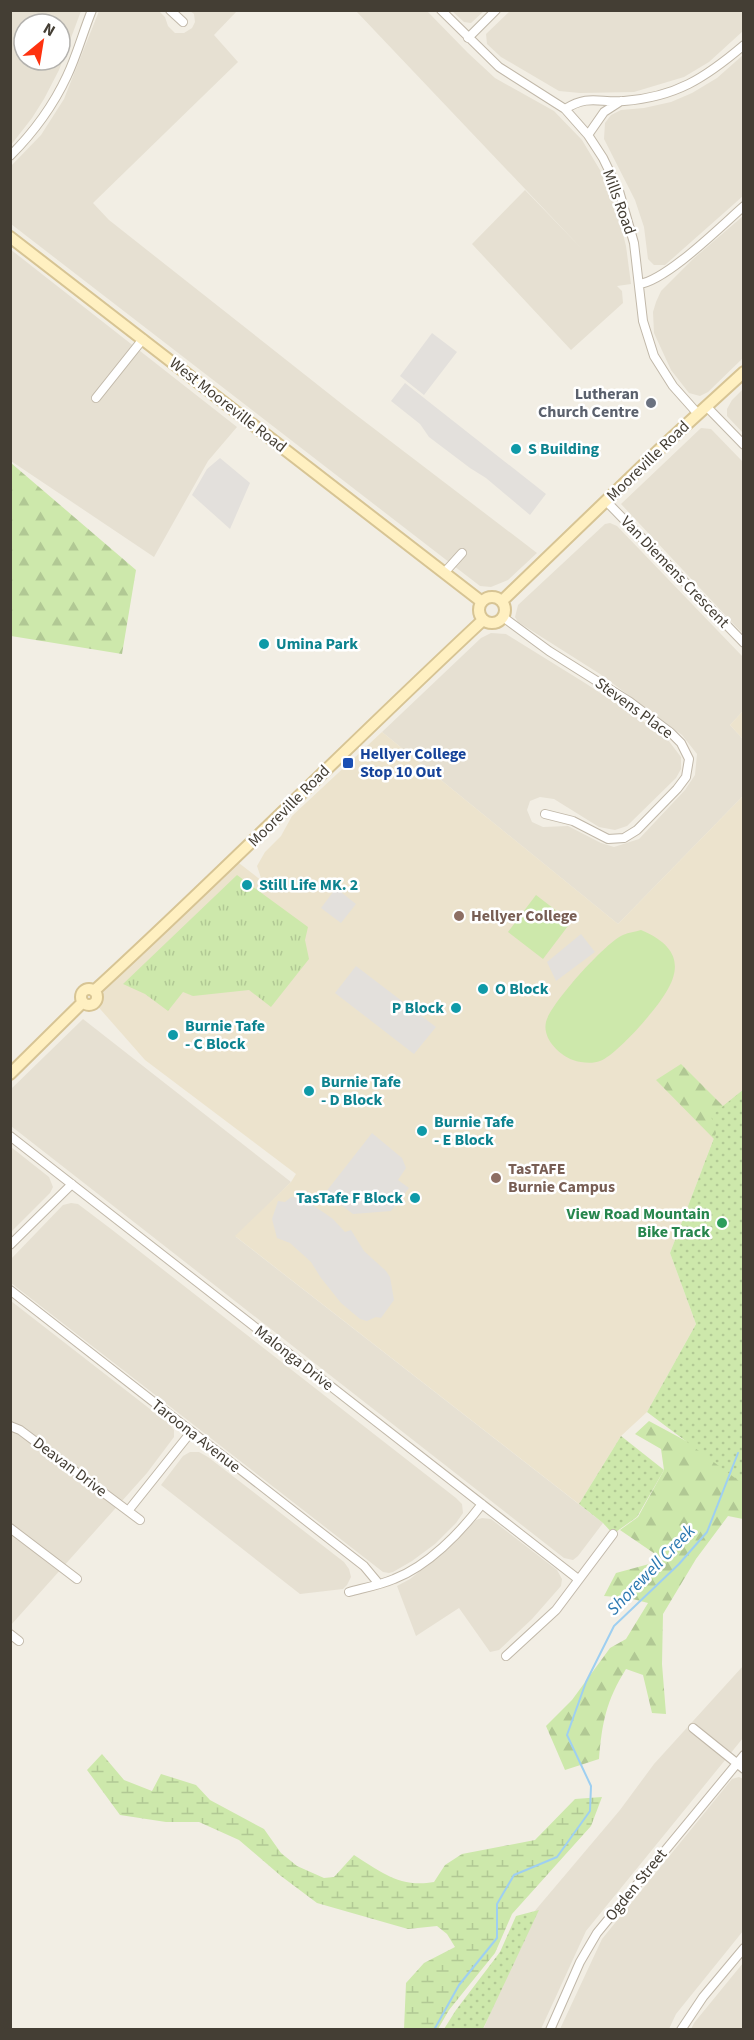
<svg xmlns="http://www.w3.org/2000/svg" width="754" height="2040" font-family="'Source Sans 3',sans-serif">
<defs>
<pattern id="grass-tufts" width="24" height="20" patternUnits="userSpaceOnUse" patternTransform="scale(1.5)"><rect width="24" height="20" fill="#cde8ab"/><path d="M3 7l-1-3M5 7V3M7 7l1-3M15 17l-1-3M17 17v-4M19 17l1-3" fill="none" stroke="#b1c894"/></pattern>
<pattern id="forest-firs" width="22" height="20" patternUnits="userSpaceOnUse" patternTransform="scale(1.5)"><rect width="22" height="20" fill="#cde8ab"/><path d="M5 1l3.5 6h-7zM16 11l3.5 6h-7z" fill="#b1c894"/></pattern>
<pattern id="wetland-marsh" width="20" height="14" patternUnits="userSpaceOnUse" patternTransform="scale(1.5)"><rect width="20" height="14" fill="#cde8ab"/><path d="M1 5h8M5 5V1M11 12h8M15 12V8" fill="none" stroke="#b1c894"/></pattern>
<pattern id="park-dots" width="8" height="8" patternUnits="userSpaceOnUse" patternTransform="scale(1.5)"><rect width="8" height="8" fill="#cde8ab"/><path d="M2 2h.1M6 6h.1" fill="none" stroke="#b1c894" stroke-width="1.8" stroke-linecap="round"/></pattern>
</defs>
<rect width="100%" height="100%" fill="#f2eee4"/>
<path fill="#e6e0d2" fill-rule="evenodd" d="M11 10 81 11 59 70 44 99 32 118 11 145ZM24 24H60V60H24Z
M99 11H159L165 17 168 26 175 33H184L192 28 195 22 194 14 190 11H237L214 35 238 62 93 203 109 220 347 408 537 553 508 580 491 587 480 586 11 224 10 167 41 135 64 99Z
M356 11H427L468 53 495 78 554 111 582 140 600 170 617 210 626 246 631 284 617 286 622 291 623 303 571 350 472 244 525 190 582 249Z
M452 11H484L471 23 464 22Z
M510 11H743V31L709 62 684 77 634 92 580 93 559 91 501 57 487 44 486 34Z
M743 55V196L665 265H654L648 259 644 227 635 200 604 139 605 123 611 115 621 110 644 108 671 102 692 93 717 78Z
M743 216V358L708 392 700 396 689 393 671 370 654 333 653 312 656 302 661 291 693 259Z
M10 249 237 427 208 461 154 557 11 461Z
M743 389V433L727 416V409L732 400Z
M701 428 711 429 743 462V634L621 504Z
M610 523 617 526 743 657V711L730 725 743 739V796L618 924 382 732 481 638 491 633 506 634 585 683 650 726 668 740 681 757V769L676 778 627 826 615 830 599 827 554 799 540 797 530 801 527 810 532 822 543 827 568 826 601 843 614 847 639 839 685 790 695 775 697 754 682 735 600 674 518 622 515 617 518 605 605 524Z
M83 1019 291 1182 236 1237 603 1523 578 1556 573 1560 564 1558 11 1126 10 1090Z
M11 1147 49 1177 53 1187 50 1193 11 1232Z
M71 1203 78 1204 111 1229 456 1498 462 1504 463 1513 456 1523 435 1544 412 1561 393 1572 389 1573 383 1572 11 1283V1259L63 1205Z
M11 1301 168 1423 174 1430V1437L147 1473 11 1625Z
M190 1452H199L208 1457 344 1562 349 1569 351 1577 347 1585 343 1589 300 1594 161 1485 183 1456Z
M482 1518 491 1519 557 1570 562 1579 561 1586 532 1619 499 1650 490 1652 459 1608 416 1636 397 1586 410 1579 448 1549 476 1520Z
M743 1666V1738L586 1931 541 2029 483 2030 533 1913 620 1810 654 1764Z
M739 1777 744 1779 743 1931 676 2014 669 2029H560L602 1939 732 1779Z
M743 1963V2029H691L694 2023Z"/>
<path fill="#ece3cd" d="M743 711V739L730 725Z
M382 732 618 924 743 796V1090L711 1116 716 1133 670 1253 696 1324 647 1412 621 1436 579 1504 235 1236 291 1182 296 1174 145 1060 94 1002 96 997V993L235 860 262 881 257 866 265 852 281 836 292 816Z"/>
<path fill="url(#grass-tufts)" d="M237 875 308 927 305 940 309 959 271 1007 249 990 193 996 183 992 168 1011 145 994 123 984Z"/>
<path fill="url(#forest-firs)" d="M11 463 136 570 122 654 11 636Z
M681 1064 723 1106 743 1090 702 1170 714 1139 656 1080Z
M649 1421 712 1455 743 1476V1519L728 1516 696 1559 663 1614 662 1664 666 1714 652 1713 643 1675 626 1669C606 1701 602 1723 599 1759L565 1770 546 1726 572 1700 610 1648 626 1639 648 1603 629 1598 604 1596 616 1573 664 1560 620 1530 638 1517 664 1470 661 1449 635 1434Z"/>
<path fill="url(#wetland-marsh)" d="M102 1754 124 1780 152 1791 161 1774 196 1785 210 1800 264 1829 281 1853 297 1866 324 1878 334 1877 354 1855C381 1872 400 1888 434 1882L445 1865 462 1854 535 1840 575 1799 602 1797 591 1826 512 1914 495 1953 449 2010 438 2029H404L406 1983 424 1963 455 1947 447 1934 437 1926 408 1929 317 1903 281 1876 239 1840 199 1822H166L120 1815 87 1770Z"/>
<path fill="url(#park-dots)" d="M743 1090V1484L647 1412 696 1324 670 1253 716 1133 711 1116Z
M621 1436 664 1470 637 1517 613 1534 603 1523 579 1504Z
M539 1910 483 2029H444L456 2010 500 1952 516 1916Z"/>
<path fill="#cde8ab" d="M536 895 571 922 543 959 508 932Z
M641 930C700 955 670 991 641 1025 633 1034 610 1058 600 1061 593 1064 581 1063 573 1060 560 1055 542 1039 546 1022 550 1004 606 942 623 935 629 932 635 932 641 930Z"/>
<path fill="#e3e0dc" d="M432 333 457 352 424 395 400 376Z
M405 383 546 494 530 515 486 478 470 468 429 437 420 424 391 401Z
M220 458 250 483 230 529 192 495 207 469Z
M336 888 356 904 341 923 321 908Z
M581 934 595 952 556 981 547 962Z
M356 966 436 1027 414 1054 335 993Z
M372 1133 402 1158 406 1168 398 1180 409 1188 391 1211 353 1214 325 1193Z
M291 1197 301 1198 323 1212 333 1219 345 1232 351 1230 364 1251 386 1271 390 1277 394 1300 381 1318 376 1317 367 1321 360 1319 341 1303 321 1278 311 1262 290 1243 277 1238 272 1219 278 1201 285 1202Z"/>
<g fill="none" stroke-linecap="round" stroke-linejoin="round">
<path stroke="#9ecff1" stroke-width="2" d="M434 2030 459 1985 497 1938V1904L514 1875 557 1857 590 1811 591 1786 567 1735 586 1682 614 1626 679 1564 707 1532 738 1453"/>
<defs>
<path id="street" d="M170 10 183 22
M441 10 499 67 565 109 588 135 603 158 619 191 634 243 643 321 654 356 673 386 698 414
M468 38 496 10
M565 109C589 94 599 103 624 101 676 97 705 78 744 45
M588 135 604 112 621 101
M10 156C33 133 53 106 67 76 77 55 83 32 92 10
M639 284C666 281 721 226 744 206
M96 398 143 339
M706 406 744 445
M606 501 744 643
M444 573 462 553
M503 617 549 651 630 702 671 733 681 743 689 759 686 777 677 789 637 830 624 838 608 839 573 821 545 814
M10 1136 578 1579
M10 1245 72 1184
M10 1290 364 1566 379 1584
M10 1426 20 1430 140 1520
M128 1511 191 1432
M10 1528 77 1579
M349 1592C364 1588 380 1585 394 1579 428 1566 460 1533 482 1504
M10 1634 19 1641
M506 1656 556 1610 613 1534
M693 1728 744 1769
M550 2030 580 1962 597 1933 744 1755
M681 2030 703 1997 744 1948"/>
<path id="secondary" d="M10 237 482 602
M479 610a13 13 0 1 1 26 0a13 13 0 1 1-26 0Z
M502 601 663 446 744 372
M81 997a8 8 0 1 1 16 0a8 8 0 1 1-16 0Z
M94 991C226 870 352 742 483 620
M10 1074 83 1002"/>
</defs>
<use href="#street" stroke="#c1b8a9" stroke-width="10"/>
<use href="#secondary" stroke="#d7c494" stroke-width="14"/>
<use href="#street" stroke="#fff" stroke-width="8"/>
<use href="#secondary" stroke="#fff0c1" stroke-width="10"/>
</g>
<circle fill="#6b7280" stroke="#fff" stroke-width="2" cx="651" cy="403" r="6"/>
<g fill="#0f9aa8" stroke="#fff" stroke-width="2">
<circle cx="516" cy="449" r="6"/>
<circle cx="264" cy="644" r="6"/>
<circle cx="247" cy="885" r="6"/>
<circle cx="483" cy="989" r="6"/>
<circle cx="456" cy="1008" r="6"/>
<circle cx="173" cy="1035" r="6"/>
<circle cx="309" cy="1091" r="6"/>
<circle cx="422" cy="1131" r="6"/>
<circle cx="415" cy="1198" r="6"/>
</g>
<rect fill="#1a4fb4" stroke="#fff" stroke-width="2" x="342" y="757" width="12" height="12" rx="3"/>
<g fill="#8d6e63" stroke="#fff" stroke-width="2">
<circle cx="459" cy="916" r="6"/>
<circle cx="496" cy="1178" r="6"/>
</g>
<circle fill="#2e9e5b" stroke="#fff" stroke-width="2" cx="722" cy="1223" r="6"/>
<g text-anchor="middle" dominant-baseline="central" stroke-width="5" stroke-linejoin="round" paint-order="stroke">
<g font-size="16" fill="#443e34" stroke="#fff">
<text transform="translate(619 202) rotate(70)">Mills Road</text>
<text transform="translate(228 405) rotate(38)">West Mooreville Road</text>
<text transform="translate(648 461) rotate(-44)">Mooreville Road</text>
<text transform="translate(675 572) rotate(46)">Van Diemens Crescent</text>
<text transform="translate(634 708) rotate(36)">Stevens Place</text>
<text transform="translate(289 806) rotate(-45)">Mooreville Road</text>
<text transform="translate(294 1358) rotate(38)">Malonga Drive</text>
<text transform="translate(196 1436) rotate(38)">Taroona Avenue</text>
<text transform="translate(70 1467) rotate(37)">Deavan Drive</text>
<text transform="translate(636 1885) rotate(-51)">Ogden Street</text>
</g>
<g font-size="16" font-weight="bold" fill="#5b616d" stroke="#fff" text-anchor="end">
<text x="639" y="394">Lutheran<tspan x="639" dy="18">Church Centre</tspan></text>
</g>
<g font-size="16" font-weight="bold" fill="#0d838f" stroke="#fff" text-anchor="start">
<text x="528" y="449">S Building</text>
<text x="276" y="644">Umina Park</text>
<text x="259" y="885">Still Life MK. 2</text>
<text x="495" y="989">O Block</text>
<text x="444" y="1008" text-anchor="end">P Block</text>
<text x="185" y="1026">Burnie Tafe<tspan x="185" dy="18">- C Block</tspan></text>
<text x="321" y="1082">Burnie Tafe<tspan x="321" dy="18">- D Block</tspan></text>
<text x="434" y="1122">Burnie Tafe<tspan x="434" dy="18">- E Block</tspan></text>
<text x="403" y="1198" text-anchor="end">TasTafe F Block</text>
</g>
<g font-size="16" font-weight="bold" fill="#164399" stroke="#fff" text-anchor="start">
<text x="360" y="754">Hellyer College<tspan x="360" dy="18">Stop 10 Out</tspan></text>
</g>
<g font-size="16" font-weight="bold" fill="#785e54" stroke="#fff" text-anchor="start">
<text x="471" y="916">Hellyer College</text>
<text x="508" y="1169">TasTAFE<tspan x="508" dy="18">Burnie Campus</tspan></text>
</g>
<g font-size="16" font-weight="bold" fill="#27864d" stroke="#fff" text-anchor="end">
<text x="710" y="1214">View Road Mountain<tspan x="710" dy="18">Bike Track</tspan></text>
</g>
<g font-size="18" font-style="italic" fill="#2c79b1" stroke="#fff">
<text transform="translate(651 1570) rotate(-46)">Shorewell Creek</text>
</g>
</g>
<rect width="754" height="2040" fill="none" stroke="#443e34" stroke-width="24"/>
<g transform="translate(42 42) rotate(30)"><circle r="28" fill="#ffffff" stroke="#b4b2ae" stroke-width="1.5"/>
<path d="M0-4.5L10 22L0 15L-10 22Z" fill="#fe320f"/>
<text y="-9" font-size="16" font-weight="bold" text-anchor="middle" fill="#443e34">N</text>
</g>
</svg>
